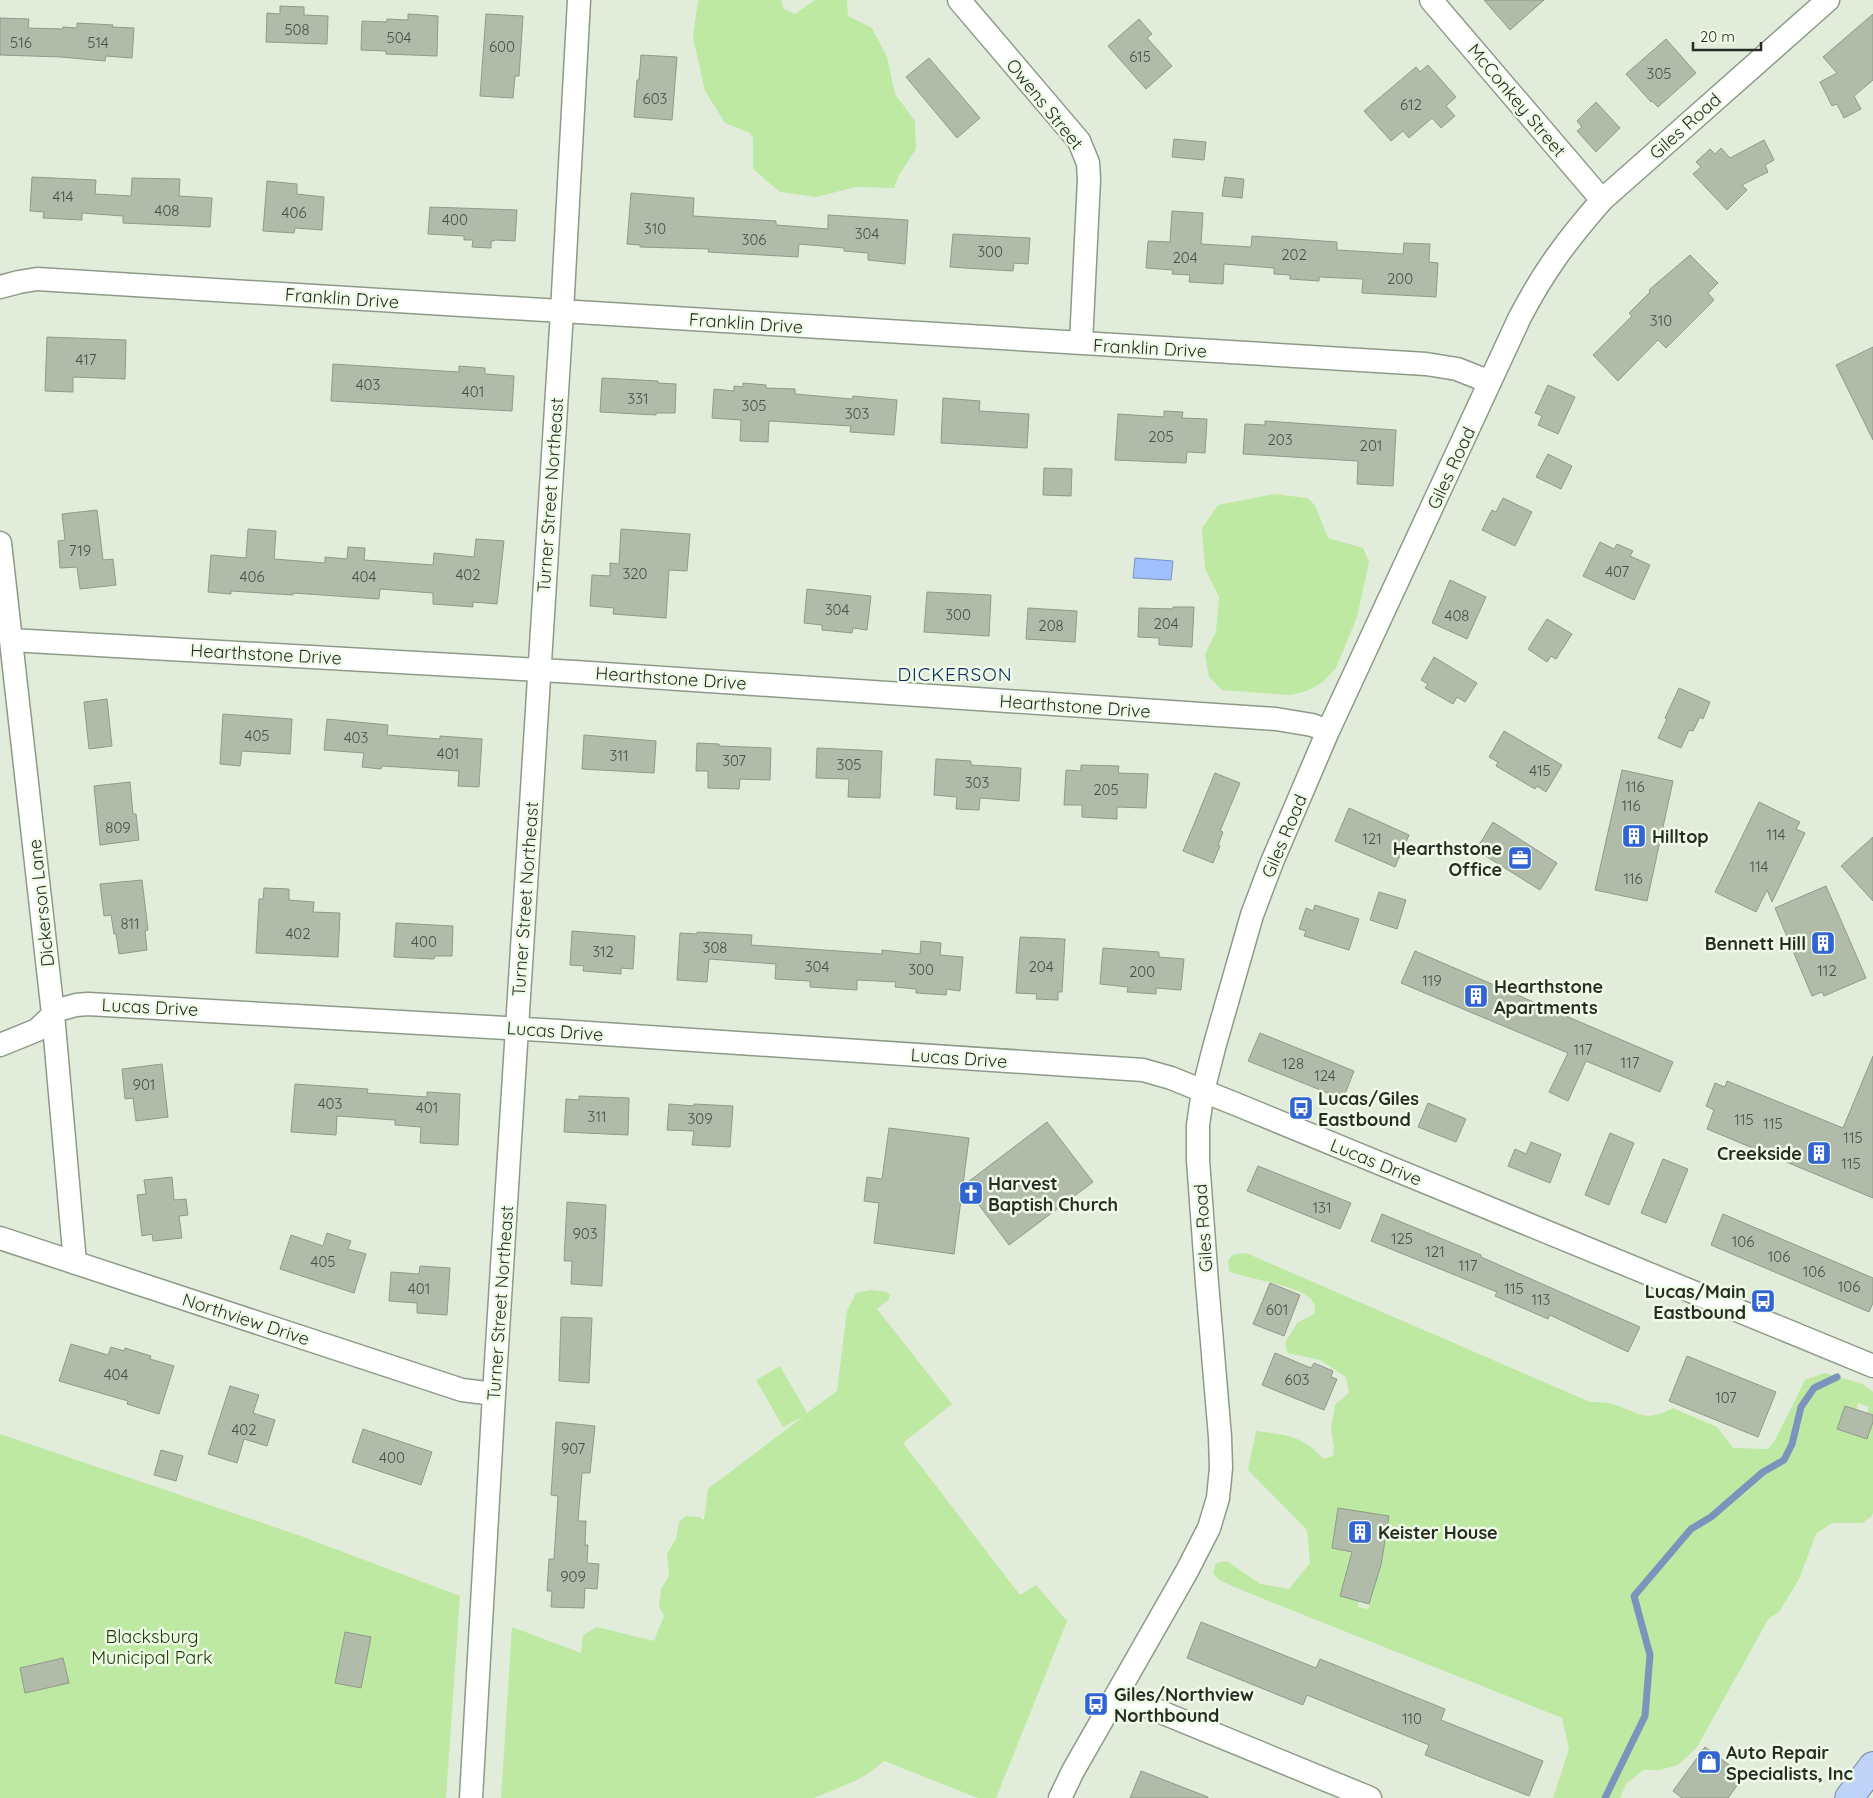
<svg xmlns="http://www.w3.org/2000/svg" width="1873" height="1798" font-family="Quicksand,sans-serif">
<rect width="100%" height="100%" fill="#e1edda"/>
<path fill="#bee9a2" fill-rule="evenodd" d="M698 0H781L784 9 795 14 815 0H847L848 16 872 28 887 57 895 94 915 121 916 149 899 175 894 188 855 187 817 197 780 192 753 169V138L750 133 725 123 705 91 693 37Z
M1274 494 1307 498 1315 505 1328 538 1363 548 1369 562 1357 617 1336 668 1323 682 1307 691 1290 695 1222 690 1209 677 1205 654 1216 632 1219 597 1205 569 1202 528 1218 505Z
M1246 1253 1590 1402C1597 1402 1606 1402 1613 1404 1641 1413 1644 1423 1673 1408L1717 1427 1733 1448 1768 1449 1775 1440 1805 1380 1825 1373 1863 1384 1873 1392V1415L1867 1413 1869 1407 1858 1403 1856 1410 1845 1406 1837 1428 1866 1439 1873 1422V1513L1871 1517 1862 1523H1832L1816 1534 1799 1579 1779 1612 1769 1618 1697 1747 1678 1765 1659 1770H1643L1626 1784 1620 1798H1553L1569 1749 1562 1718 1239 1589 1219 1580 1213 1573 1216 1563 1227 1561 1260 1584 1289 1589 1310 1563 1307 1530 1248 1470 1256 1431C1285 1435 1303 1435 1323 1459L1333 1456 1334 1448 1331 1429 1335 1405 1349 1393 1346 1377 1320 1360 1288 1353 1285 1343 1297 1323 1314 1314C1314 1311 1316 1309 1315 1306 1310 1285 1246 1280 1229 1271L1228 1261 1232 1255ZM1338 1508 1381 1565 1350 1560 1351 1551 1332 1548ZM1344 1581 1373 1590 1368 1609 1358 1607 1359 1601 1340 1596Z
M871 1290 887 1292 890 1295 889 1299 877 1309 952 1404 903 1443 1020 1595 1036 1585 1067 1621 996 1798H978L884 1761 869 1773 855 1781 814 1798H501L512 1627 581 1653 583 1635 597 1627 654 1641 664 1616 659 1606 661 1589 669 1576 667 1554 676 1539 679 1522 686 1516 699 1517 704 1520 708 1489 804 1416 783 1427 756 1380 780 1366 807 1413 837 1391 847 1311 856 1293Z
M0 1434 298 1535 460 1596 446 1798H0Z"/>
<path fill="#a0bffd" stroke="#7c93bc" d="M1135 558 1173 561 1171 580 1133 578Z"/>
<g fill="none" stroke-linecap="round" stroke-linejoin="round">
<path stroke="#7c93bc" stroke-width="7" d="M1605 1798 1645 1716 1650 1655 1634 1596 1691 1529 1711 1517 1763 1472 1784 1460 1792 1444 1801 1407 1814 1388 1837 1377"/>
</g>
<path fill="#b0bba9" stroke="#8f9a89" d="M1484 0H1544L1510 30Z
M280 6 304 7V15L328 16 327 44 266 42 267 13 280 14Z
M408 14 438 16 437 56 386 54V51L361 50 362 21 387 22V19L408 20Z
M486 14 523 16 519 76H515L513 98 480 96Z
M1873 14V80L1854 96 1861 109 1844 118 1837 104 1832 106 1820 82 1837 73 1823 57Z
M0 18 29 19 28 28 63 29V27L77 28V23L113 25 112 27 134 28 132 58 106 56 105 61 61 57 0 55Z
M1139 19 1152 34 1147 38 1172 66 1146 89 1108 46Z
M1666 39 1696 73 1658 107 1652 101 1651 102 1626 74Z
M641 55 677 57 672 120 634 117 637 80H639Z
M929 58 980 118 957 138 906 77Z
M1428 65 1456 97 1446 106 1455 116 1441 128 1432 118 1409 138 1403 131 1391 141 1364 111 1416 67 1420 72Z
M1596 102 1620 128 1596 152 1577 131 1582 127 1577 121Z
M1174 139 1206 142 1204 160 1172 157Z
M1764 140 1774 160 1765 165 1768 172 1742 185 1747 190 1727 210 1693 174 1701 167 1696 162 1710 149 1715 154 1721 148 1730 158Z
M32 177 96 180 95 194 131 196 132 178 180 179 179 196 212 198 210 227 123 223V216L82 213V220L43 218 44 212 30 211Z
M1225 177 1244 179 1242 198 1222 196Z
M267 181 297 184V194L324 197 322 230 295 228 294 233 263 231Z
M631 193 694 198 693 216 776 221V225L828 229V215L908 220 905 264 868 260V253L844 251V248L799 244 798 257 708 252 709 249 640 247V245L627 244Z
M430 207 517 210 515 241 495 240 494 241H491V248L472 247 473 240H464V236L428 234Z
M1172 211 1203 213 1201 244 1251 247 1252 236 1337 242V250L1403 254 1404 243 1430 244 1429 262 1438 263 1436 297 1362 293 1363 279 1319 277V281L1290 279V275L1274 274V268L1224 264 1223 284 1189 282 1190 275 1172 274 1173 270 1146 268 1148 241 1170 242Z
M953 234 1030 238 1028 264 1014 263 1013 271 950 267Z
M1690 255 1718 283 1708 293 1714 300 1666 348 1658 340 1618 381 1593 355 1632 316 1629 313 1650 292 1649 290Z
M47 337 126 340 125 379 73 377V392L45 391Z
M1873 347V440L1836 365Z
M333 364 459 372V366L485 368V374L514 376 512 411 331 401Z
M602 378 658 381V383L676 384 675 413H656V415L600 412Z
M743 383 766 385V388L795 389V394L852 399 853 396 897 400 894 435 850 432 851 426 769 421 768 442 740 441 741 420 712 418 714 389 734 391V386L743 387Z
M1548 385 1575 397 1558 434 1538 425 1542 416 1535 413Z
M943 398 980 401 979 411 1029 414 1027 448 941 443Z
M1164 411 1183 412 1182 418 1207 419 1205 453 1187 452 1186 463 1115 460 1118 414 1164 417Z
M1265 421 1396 430 1393 486 1357 484 1358 461 1243 454 1245 424 1265 425Z
M1548 454 1572 466 1561 489 1536 477Z
M1044 468 1072 469 1071 496 1043 495Z
M1503 498 1532 512 1515 546 1482 530 1492 510 1496 512Z
M97 510 103 560 113 559 116 585 80 589 77 567 60 568 58 541 65 540 62 514Z
M248 529 276 531 274 559 325 563V557L347 559 348 547 365 548 364 560 433 565 434 553 474 557 476 539 504 541 497 604 473 602V607L433 604V593L380 589 379 599 293 593V595L231 591V594L208 592 211 555 246 558Z
M621 529 690 534 687 571 669 570 666 618 613 614 614 608 590 606 592 575 610 576V563L619 564Z
M1600 542 1614 549 1617 544 1633 551 1630 556 1650 565 1634 600 1583 576Z
M1450 580 1486 597 1467 639 1432 623Z
M807 589 871 596 867 630 853 628 852 633 822 630V625L804 623Z
M927 592 991 595 989 636 924 632Z
M1173 607H1194L1192 647 1159 645V638L1138 637 1139 608 1173 609Z
M1028 608 1077 611 1075 642 1026 639Z
M1547 619 1572 634 1556 659 1551 656 1547 662 1528 649Z
M1434 657 1477 683 1465 702 1457 697 1453 704 1425 688 1428 684 1421 680Z
M1679 688 1710 702 1703 719 1700 717 1693 731 1689 730 1681 748 1658 738 1667 719 1665 718Z
M107 699 112 746 89 749 84 702Z
M223 714 292 719 290 754 242 751 240 766 220 764Z
M327 719 388 725 387 735 440 739V736L482 739 479 787 458 786 459 771 382 766 381 769 362 767 364 753 324 750Z
M1504 731 1562 765 1546 792 1537 786 1535 789 1496 766 1498 762 1489 757Z
M584 735 656 741 654 773 582 769Z
M697 743 719 744V746L771 748 770 780 740 779 739 789 708 788V771H696Z
M817 748 882 751 880 798 848 797 849 779 816 778Z
M936 759 971 761V765L1021 768 1019 801 980 798 979 810 956 809 957 797 934 795Z
M1081 765 1119 766 1118 773 1148 774 1146 808 1117 807V819L1082 817V805H1064L1066 770 1081 771Z
M1622 770 1673 781 1647 901 1595 890Z
M1215 773 1240 783 1220 831 1223 832 1218 845 1220 846 1213 863 1183 851Z
M130 782 133 814H136L139 840 100 845 94 786Z
M1759 802 1800 822 1796 829 1805 833 1772 902 1767 890 1756 912 1715 892Z
M1349 808 1409 835 1395 867 1335 841Z
M1493 822 1557 863 1540 890 1476 850Z
M1873 837V901L1841 866Z
M142 880 148 930 145 931 147 950 119 954 116 934H114L111 915 104 916 100 884Z
M1826 886 1866 978 1824 996 1822 992 1812 996 1775 908Z
M264 888 289 889V900L314 902 313 912 340 913 338 957 256 953 259 899H263Z
M1379 892 1406 900 1397 929 1370 920Z
M1315 905 1359 919 1349 950 1304 936 1306 931 1299 929 1306 908 1313 911Z
M396 923 453 926 452 956H435L434 959 394 957Z
M572 931 635 936 633 969 621 968V974L583 971 584 966 570 965Z
M697 932 752 935 751 945 882 954V950L920 954 921 941 941 943 940 955 963 957 960 991 947 989 946 995 916 993V989L895 987 896 982 857 980V990L810 987V981L775 979 776 964 709 959 707 982 677 980 680 933 697 934Z
M1020 937 1065 939 1062 992H1058V1000L1036 999 1037 994 1016 993Z
M1103 948 1159 952V957L1184 959 1181 990 1156 988V994L1127 992 1128 987 1100 984Z
M1415 951 1673 1062 1660 1092 1586 1061 1568 1101 1549 1092 1568 1053 1401 983Z
M1260 1033 1354 1071 1343 1099 1248 1061Z
M1873 1056V1198L1707 1129 1714 1110 1706 1106 1715 1083 1725 1087 1727 1081 1843 1128Z
M162 1064 168 1117 136 1121 133 1098 125 1099 122 1069Z
M295 1084 368 1089 367 1093 427 1097V1092L460 1094 458 1145 420 1143 421 1127 395 1125V1120L337 1116 336 1135 291 1132Z
M579 1096 629 1098 628 1135 564 1132 566 1099 579 1100Z
M1428 1103 1466 1119 1456 1142 1418 1127Z
M669 1104 694 1106V1104L733 1106 730 1147 692 1145 694 1131 667 1130Z
M1047 1122 1093 1182 1009 1245 964 1185Z
M889 1128 969 1138 954 1254 874 1243 879 1203 864 1201 867 1177 882 1179Z
M1610 1133 1634 1143 1609 1205 1585 1195Z
M1531 1142 1561 1154 1550 1183 1508 1166 1515 1149 1526 1154Z
M1663 1159 1688 1169 1666 1223 1641 1213Z
M1258 1166 1351 1203 1340 1229 1247 1191Z
M172 1177 174 1200 186 1199 188 1215 179 1216 182 1238 153 1241 152 1234 142 1236 137 1195 146 1194 144 1180Z
M567 1202 606 1205 602 1286 571 1284 572 1261H564Z
M1382 1214 1481 1255V1257L1640 1327 1628 1352 1550 1315 1548 1319 1495 1296 1497 1292 1371 1241Z
M1723 1214 1873 1278V1303L1869 1312 1711 1245Z
M327 1233 351 1241 348 1249 366 1254 354 1293 280 1269 291 1235 323 1246Z
M420 1266 450 1268 447 1315 417 1313V1303L389 1301 391 1272 419 1274Z
M1270 1283 1300 1295 1284 1336 1253 1324Z
M561 1317 592 1318 589 1383 559 1381Z
M71 1344 108 1355 111 1347 124 1351 125 1348 151 1356 150 1359 174 1366 159 1414 127 1404 128 1401 59 1381Z
M1275 1353 1311 1368 1314 1363 1333 1371 1331 1377 1337 1379 1324 1410 1262 1385Z
M1687 1356 1776 1392 1758 1437 1669 1401Z
M230 1386 259 1395 253 1413 275 1420 267 1446 244 1439 237 1463 208 1454Z
M1845 1406 1873 1415V1422L1867 1439 1837 1429Z
M556 1422 595 1426 590 1473H582L578 1521H586L585 1545H588L587 1563 599 1564 597 1589 585 1588 584 1608 551 1607 552 1591H547L549 1559H554L558 1496 551 1495Z
M363 1429 432 1452 421 1485 352 1462Z
M161 1450 183 1456 176 1481 154 1475Z
M1338 1508 1389 1516 1381 1565 1369 1604 1340 1596 1352 1552 1332 1548Z
M1201 1622 1316 1668 1320 1659 1445 1709 1441 1720 1543 1761 1529 1796 1425 1755 1429 1745 1307 1695 1303 1705 1187 1658Z
M345 1632 371 1637 361 1688 335 1683Z
M63 1658 69 1683 25 1693 20 1668Z
M1705 1747 1744 1776 1728 1798H1682L1673 1791Z
M1141 1771 1208 1797V1798H1130Z"/>
<g fill="none" stroke-linecap="round" stroke-linejoin="round">
<defs>
<path id="minor" d="M959 0 1079 141 1088 163 1089 179 1081 343
M1431 0 1602 200
M0 287 19 282 37 279 1426 364 1457 369 1490 382
M0 543 53 1014 75 1263
M11 640 575 672 1276 719 1312 725 1328 731
M0 1045 37 1030 58 1010 76 1005 88 1004 559 1031 1143 1070 1171 1078 1238 1105 1873 1366
M0 1238 462 1390 494 1394
M1117 1694 1370 1798
M471 1798 494 1394 562 312 579 0
M1060 1798 1073 1771 1187 1571 1209 1528 1218 1498 1221 1468 1220 1437 1207 1283 1198 1160V1125L1203 1091 1215 1044 1252 915 1272 862 1328 731 1520 317C1544 271 1567 240 1602 200L1828 0"/>
<path id="major" d="M1849 1798 1873 1766"/>
</defs>
<use href="#minor" stroke="#8e9a88" stroke-width="25"/>
<use href="#major" stroke="#6e85ac" stroke-width="30"/>
<use href="#minor" stroke="#fff" stroke-width="22"/>
<use href="#major" stroke="#bfd3f8" stroke-width="28"/>
</g>
<defs>
<symbol id="building-square" viewBox="-11 -11 22 22"><rect x="-9" y="-9" width="18" height="18" rx="4" fill="#3163d2" stroke="#eefbe7"/><path d="M-4-6H4V6H1V3H-1V6H-4ZM-2.5-4.3h1.7v1.8h-1.7ZM.8-4.3h1.7v1.8H.8ZM-2.5-1h1.7V.8h-1.7ZM.8-1h1.7V.8H.8Z" fill="#fff"/></symbol>
<symbol id="office-square" viewBox="-11 -11 22 22"><rect x="-9" y="-9" width="18" height="18" rx="4" fill="#3163d2" stroke="#eefbe7"/><path d="M-6-3h4V-5.5h4V-3h4V5H-6ZM-1-4.5V-3h2v-1.5ZM-6 0V1H6V0Z" fill="#fff"/></symbol>
<symbol id="bus-square" viewBox="-11 -11 22 22"><rect x="-9" y="-9" width="18" height="18" rx="4" fill="#3163d2" stroke="#eefbe7"/><path d="M-5-6H5V4H4V6H2V4H-2V6H-4V4H-5ZM-3.5-4V0h7V-4ZM-3.5 1.2v1.5H-2V1.2ZM2 1.2v1.5H3.5V1.2Z" fill="#fff"/></symbol>
<symbol id="church-square" viewBox="-11 -11 22 22"><rect x="-9" y="-9" width="18" height="18" rx="4" fill="#3163d2" stroke="#eefbe7"/><path d="M-1.2-6h2.4v3.5h3.3v2.4h-3.3V6h-2.4V-.1h-3.3v-2.4h3.3Z" fill="#fff"/></symbol>
<symbol id="shop-square" viewBox="-11 -11 22 22"><rect x="-9" y="-9" width="18" height="18" rx="4" fill="#3163d2" stroke="#eefbe7"/><path d="M-5-2.5h2.3a2.7 3.5 0 0 1 5.4 0H5L5.5 6h-11ZM-1.5-2.5h3a1.5 2.3 0 0 0-3 0Z" fill="#fff"/></symbol>
</defs>
<g fill-rule="evenodd">
<use href="#building-square" x="1620" y="822" width="28" height="28"/>
<use href="#office-square" x="1506" y="844" width="28" height="28"/>
<use href="#building-square" x="1809" y="929" width="28" height="28"/>
<use href="#building-square" x="1462" y="982" width="28" height="28"/>
<use href="#bus-square" x="1287" y="1094" width="28" height="28"/>
<use href="#building-square" x="1805" y="1139" width="28" height="28"/>
<use href="#church-square" x="957" y="1179" width="28" height="28"/>
<use href="#bus-square" x="1749" y="1287" width="28" height="28"/>
<use href="#building-square" x="1346" y="1518" width="28" height="28"/>
<use href="#bus-square" x="1082" y="1690" width="28" height="28"/>
<use href="#shop-square" x="1695" y="1748" width="28" height="28"/>
</g>
<g text-anchor="middle" dominant-baseline="central" stroke-width="5" stroke-linejoin="round" paint-order="stroke">
<g font-size="15" fill="#4a5046">
<text x="297" y="29">508</text>
<text x="399" y="37">504</text>
<text x="21" y="42">516</text>
<text x="98" y="42">514</text>
<text x="502" y="46">600</text>
<text x="1140" y="56">615</text>
<text x="1659" y="73">305</text>
<text x="655" y="98">603</text>
<text x="1411" y="104">612</text>
<text x="63" y="196">414</text>
<text x="167" y="210">408</text>
<text x="294" y="212">406</text>
<text x="455" y="219">400</text>
<text x="655" y="228">310</text>
<text x="867" y="233">304</text>
<text x="754" y="239">306</text>
<text x="990" y="251">300</text>
<text x="1294" y="254">202</text>
<text x="1185" y="257">204</text>
<text x="1400" y="278">200</text>
<text x="1661" y="320">310</text>
<text x="86" y="359">417</text>
<text x="368" y="384">403</text>
<text x="473" y="391">401</text>
<text x="638" y="398">331</text>
<text x="754" y="405">305</text>
<text x="857" y="413">303</text>
<text x="1161" y="436">205</text>
<text x="1280" y="439">203</text>
<text x="1371" y="445">201</text>
<text x="80" y="550">719</text>
<text x="1617" y="571">407</text>
<text x="635" y="573">320</text>
<text x="468" y="574">402</text>
<text x="252" y="576">406</text>
<text x="364" y="576">404</text>
<text x="837" y="609">304</text>
<text x="958" y="614">300</text>
<text x="1457" y="615">408</text>
<text x="1166" y="623">204</text>
<text x="1051" y="625">208</text>
<text x="257" y="735">405</text>
<text x="356" y="737">403</text>
<text x="448" y="753">401</text>
<text x="619" y="755">311</text>
<text x="734" y="760">307</text>
<text x="849" y="764">305</text>
<text x="1540" y="770">415</text>
<text x="977" y="782">303</text>
<text x="1635" y="786">116</text>
<text x="1106" y="789">205</text>
<text x="1631" y="805">116</text>
<text x="118" y="827">809</text>
<text x="1776" y="834">114</text>
<text x="1372" y="838">121</text>
<text x="1759" y="866">114</text>
<text x="1633" y="878">116</text>
<text x="130" y="923">811</text>
<text x="298" y="933">402</text>
<text x="424" y="941">400</text>
<text x="715" y="947">308</text>
<text x="603" y="951">312</text>
<text x="817" y="966">304</text>
<text x="1041" y="966">204</text>
<text x="921" y="969">300</text>
<text x="1827" y="970">112</text>
<text x="1142" y="971">200</text>
<text x="1432" y="980">119</text>
<text x="1583" y="1049">117</text>
<text x="1630" y="1062">117</text>
<text x="1293" y="1063">128</text>
<text x="1325" y="1075">124</text>
<text x="144" y="1084">901</text>
<text x="330" y="1103">403</text>
<text x="427" y="1107">401</text>
<text x="597" y="1116">311</text>
<text x="700" y="1118">309</text>
<text x="1744" y="1119">115</text>
<text x="1773" y="1123">115</text>
<text x="1853" y="1137">115</text>
<text x="1851" y="1163">115</text>
<text x="1322" y="1207">131</text>
<text x="585" y="1233">903</text>
<text x="1402" y="1238">125</text>
<text x="1743" y="1241">106</text>
<text x="1435" y="1251">121</text>
<text x="1779" y="1256">106</text>
<text x="323" y="1261">405</text>
<text x="1468" y="1265">117</text>
<text x="1814" y="1271">106</text>
<text x="1849" y="1286">106</text>
<text x="419" y="1288">401</text>
<text x="1514" y="1288">115</text>
<text x="1541" y="1299">113</text>
<text x="1277" y="1309">601</text>
<text x="116" y="1374">404</text>
<text x="1297" y="1379">603</text>
<text x="1726" y="1397">107</text>
<text x="244" y="1429">402</text>
<text x="573" y="1448">907</text>
<text x="392" y="1457">400</text>
<text x="573" y="1576">909</text>
<text x="1412" y="1718">110</text>
</g>
<g font-size="18" fill="#282c25" stroke="#eefbe7">
<text transform="translate(1517 100) rotate(50)">McConkey Street</text>
<text transform="translate(1045 104) rotate(51)">Owens Street</text>
<text transform="translate(1685 126) rotate(-42)">Giles Road</text>
<text transform="translate(342 298) rotate(4)">Franklin Drive</text>
<text transform="translate(746 323) rotate(4)">Franklin Drive</text>
<text transform="translate(1150 348) rotate(3)">Franklin Drive</text>
<text transform="translate(1451 468) rotate(-65)">Giles Road</text>
<text transform="translate(550 495) rotate(-86)">Turner Street Northeast</text>
<text transform="translate(266 654) rotate(3)">Hearthstone Drive</text>
<text transform="translate(671 678) rotate(4)">Hearthstone Drive</text>
<text transform="translate(1075 706) rotate(4)">Hearthstone Drive</text>
<text transform="translate(1284 836) rotate(-67)">Giles Road</text>
<text transform="translate(525 899) rotate(-86)">Turner Street Northeast</text>
<text transform="translate(41 903) rotate(-96)">Dickerson Lane</text>
<text transform="translate(150 1007) rotate(3)">Lucas Drive</text>
<text transform="translate(555 1031) rotate(4)">Lucas Drive</text>
<text transform="translate(959 1058) rotate(4)">Lucas Drive</text>
<text transform="translate(1376 1162) rotate(22)">Lucas Drive</text>
<text transform="translate(1203 1228) rotate(-94)">Giles Road</text>
<text transform="translate(500 1303) rotate(-86)">Turner Street Northeast</text>
<text transform="translate(246 1319) rotate(18)">Northview Drive</text>
</g>
<g font-size="18" font-weight="bold" fill="#282c25" stroke="#eefbe7" text-anchor="start">
<text x="1652" y="836">Hilltop</text>
<text x="1502" y="848" text-anchor="end">Hearthstone<tspan x="1502" dy="21">Office</tspan></text>
<text x="1806" y="943" text-anchor="end">Bennett Hill</text>
<text x="1494" y="986">Hearthstone<tspan x="1494" dy="21">Apartments</tspan></text>
<text x="1318" y="1098">Lucas/Giles<tspan x="1318" dy="21">Eastbound</tspan></text>
<text x="1802" y="1153" text-anchor="end">Creekside</text>
<text x="988" y="1183">Harvest<tspan x="988" dy="21">Baptish Church</tspan></text>
<text x="1746" y="1291" text-anchor="end">Lucas/Main<tspan x="1746" dy="21">Eastbound</tspan></text>
<text x="1378" y="1532">Keister House</text>
<text x="1114" y="1694">Giles/Northview<tspan x="1114" dy="21">Northbound</tspan></text>
<text x="1726" y="1752">Auto Repair<tspan x="1726" dy="21">Specialists, Inc</tspan></text>
</g>
<g font-size="18" fill="#203d04" stroke="#eefbe7">
<text x="152" y="1636">Blacksburg<tspan x="152" dy="21">Municipal Park</tspan></text>
</g>
<g font-size="19" letter-spacing="1" fill="#122b60" stroke="#eefbe7">
<text x="955" y="674">DICKERSON</text>
</g>
</g>
<path d="M1693 42v8h68v-8" fill="none" stroke="#282c25" stroke-width="2.5"/>
<text x="1700" y="42" font-size="15" fill="#282c25" stroke="#eefbe7" stroke-width="4" paint-order="stroke">20 m</text>
</svg>
